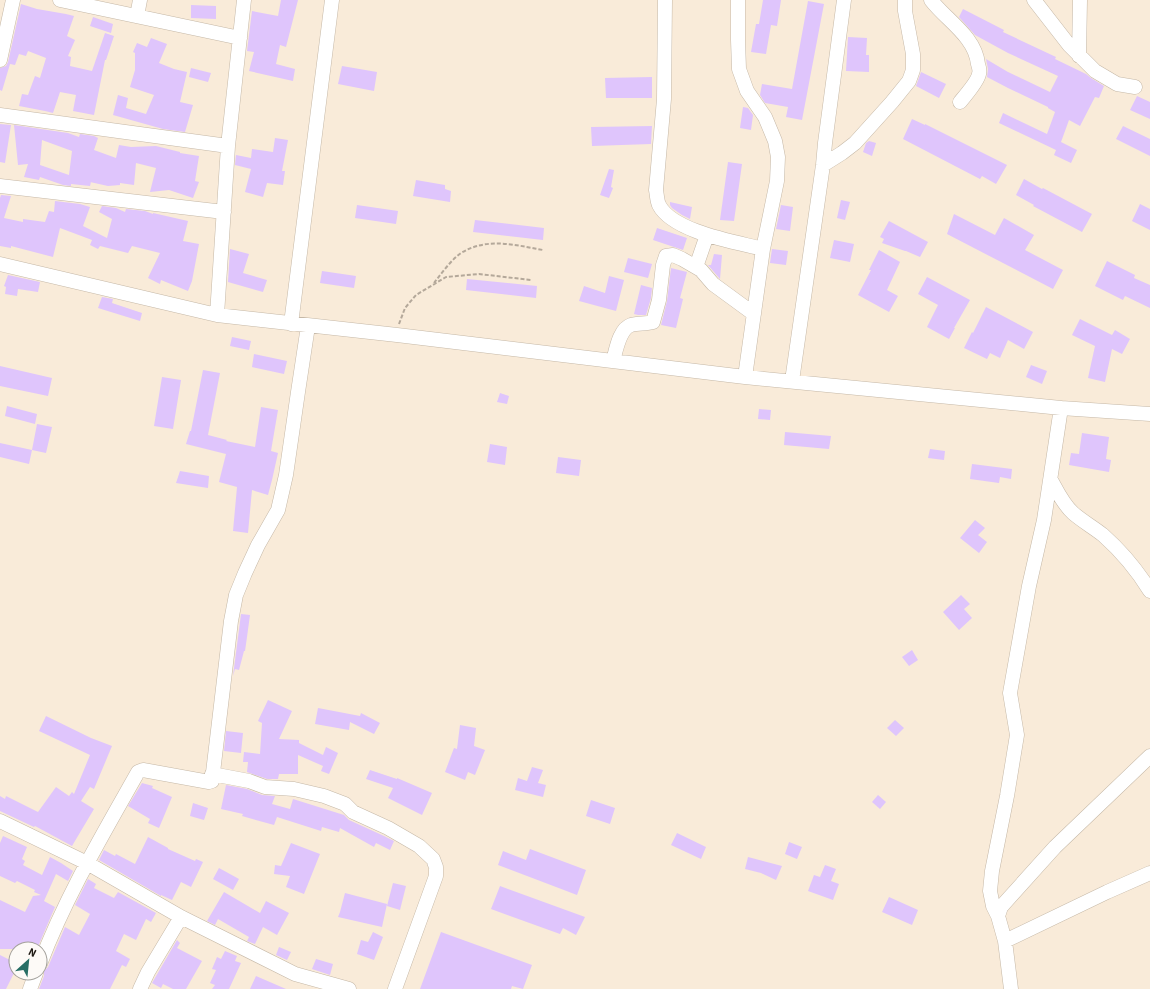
<svg xmlns="http://www.w3.org/2000/svg" width="1150" height="989" font-family="'Source Sans 3',sans-serif">
<rect width="100%" height="100%" fill="#f9ebd9"/>
<path fill="#dfc5fc" fill-rule="evenodd" d="M281 0H298L286 47 280 45 276 64 295 69 293 81 249 71 254 52 247 51 252 11 278 16Z
M763 0H781L777 26 771 25 766 54 751 52 756 24H759Z
M808 1 824 4 802 120 786 117 788 107 765 103 760 95 762 84 792 89Z
M21 4 37 9 66 14 74 16 67 36 75 40 68 56 71 57 70 66 92 71 105 33 114 36 106 60H105L94 115 73 111 76 95 60 92 53 113 45 111 19 106 22 94 28 95 35 76 40 78 46 58 28 51 26 56 19 54 15 65 10 64 2 91 0 90V68L6 66 8 62Z
M191 5 216 6V19L191 18Z
M963 9 1004 30 1003 32 1056 57 1055 59 1086 74 1091 78 1104 86 1099 98 1095 97 1080 126 1069 120 1061 142 1077 150 1071 163 1054 155 1056 150 999 123 1003 113 1047 134 1055 112 1048 108V107L1008 88 987 77 988 69 986 59 1008 72 1050 92 1058 76 1008 53 975 35 959 17Z
M93 17 113 24 111 33 90 26Z
M848 37 867 38 866 55H869V72L846 71Z
M151 38 167 44 159 63 174 69 187 72 180 102 193 105 185 132 163 129 113 115 118 95 128 98 126 108 146 114 154 95 130 87 135 70V53L133 52 137 43 147 47Z
M342 66 377 72 374 91 338 84Z
M191 68 211 73 208 82 189 77Z
M921 72 946 84 939 98 916 86Z
M652 77V98H606L605 78Z
M1137 96 1150 102V119L1130 110Z
M743 107 748 108 753 115 751 130 740 128Z
M912 119 925 125V124L1007 165 996 184 982 176 980 179 903 139Z
M0 124 11 125 5 163 0 162Z
M14 125 68 133 79 137 80 134 94 136 98 138 94 150 116 158 119 145 131 147 156 146 180 152V153L199 156 195 181 199 182 193 198 169 190 150 192 156 168 136 163 134 185 120 183V185L108 186 90 182H91L90 186 71 184V186L63 185 40 177 39 180 24 177 28 164 18 165ZM42 140 72 151 69 175 40 165Z
M652 126 651 144 592 146 591 127Z
M1123 126 1150 139V156L1116 139Z
M275 138 288 140 282 171H285L283 185 267 183 263 197 245 192 251 169 235 165 236 155 251 158 252 149 273 152Z
M869 141 876 143 872 156 863 152 866 143Z
M728 162 742 164 734 221 720 220Z
M609 169 614 170 611 187 613 188 609 198 600 195Z
M1024 179 1042 189 1043 188 1092 214 1082 232 1033 206 1034 205 1016 195Z
M416 180 445 185V189L451 191 450 202 413 196Z
M1 195 11 196 4 218 23 222V219L45 222 49 211 54 212 55 201 80 204 90 207 83 226 107 238 112 219 99 212 102 206 116 208 125 212 126 209 145 211 153 214V213L188 221 183 241 199 244 192 281 188 291 161 280 160 284 148 278 160 253 132 246 128 253 100 246 98 249 90 245 92 240 60 228 53 257 11 246V248L0 246V198Z
M841 200 850 202 845 220 837 218Z
M670 202 692 207 690 219 682 215 672 208 670 205Z
M1140 204 1150 209V230L1132 221Z
M357 205 398 211 396 224 355 218Z
M781 205 793 207 790 231 776 229Z
M954 214 995 235 1004 218 1034 235 1025 250 1063 270 1053 289 947 234Z
M475 220 544 228 543 240 473 232Z
M889 221 928 242 920 257 906 251H905L882 243 884 239 880 237Z
M657 228 687 238 683 250 653 240Z
M834 240 854 244 850 262 830 258Z
M230 249 249 254 243 273 267 280 263 292 228 282Z
M772 249 788 251 786 265 770 263Z
M879 250 900 262 887 290 898 296 889 312 858 295 871 270H869Z
M714 254 722 255 720 279 708 265H711Z
M628 258 652 264 648 278 624 272Z
M1107 261 1135 275 1134 278 1150 285V308L1125 296 1123 300 1095 286Z
M671 268 687 272 680 298 683 299 676 328 661 325 667 301Z
M322 271 356 276 354 288 320 283Z
M8 275 40 282 38 292 18 289 17 296 5 294 6 287 4 286Z
M609 276 624 280 616 311 579 301 584 286 605 293Z
M927 277 970 300 954 328H955L949 339 927 327 938 305 918 294Z
M467 279 537 286 536 298 466 290Z
M641 285 652 288 651 298 646 315H638L634 314Z
M102 297 113 299 112 303 142 313 140 321 98 308Z
M986 307 1033 332 1024 349 1008 340 1000 358 990 353 987 359 964 348 972 332 973 333Z
M1080 319 1112 335 1115 330 1130 339 1122 354 1112 349 1105 382 1088 378 1095 346 1072 335Z
M232 337 251 341 249 350 230 346Z
M254 354 287 361 284 374 252 367Z
M1031 365 1047 371 1042 384 1026 377Z
M0 366 52 378 48 396 0 386Z
M203 370 220 373 208 435 227 440 226 441 255 447 261 407 278 410 271 451 278 453 272 480 268 495 252 490 248 533 233 531 237 487 219 482 226 454 186 444 190 431H191Z
M162 377 181 380 173 429 154 426Z
M500 393 509 396 507 404 497 402Z
M7 406 37 414 35 424 5 416Z
M759 409 771 410 770 420 758 419Z
M37 424 52 427 46 453 32 450Z
M785 432 831 436 829 449 784 445Z
M1082 433 1109 437 1106 459 1111 460 1109 472 1069 465 1071 453 1079 454Z
M0 443 32 450 29 464 0 457Z
M490 444 507 447 505 465 487 462Z
M930 449 945 451 944 460 928 458Z
M558 457 581 460 579 476 556 473Z
M972 464 1012 469 1011 479 1000 477 999 483 970 479Z
M180 471 209 476 208 488 176 483Z
M975 520 985 528 978 535 987 542 979 553 960 538Z
M961 595 970 604 964 609 972 618 959 630 943 612Z
M241 614 250 615 247 637 245 651H244L239 670 235 669 233 676Z
M912 650 918 660 909 666 902 657Z
M268 700 292 711 279 739 299 740V743L323 755 326 747 338 753 329 774 321 771 323 766 298 755V774H279L278 779H267L247 772 248 762H243L244 752 260 754 262 723 258 721Z
M318 708 360 716 361 713 380 723 374 734 350 722 349 730 315 724Z
M46 716 91 738 112 746 94 789 90 787 81 801 94 809 72 846 35 826 34 827 0 811V796L5 799 6 796 38 812 56 787 69 796 72 792 74 794 90 755 39 731Z
M895 720 904 728 896 736 887 728Z
M460 725 476 728 474 746 485 750 475 775 468 772 465 780 445 772 454 748 457 749Z
M226 731 243 733 241 753 224 751Z
M532 767 543 770 538 783 546 785 543 797 515 790 518 778 527 781Z
M370 770 397 779V778L432 793 422 815 388 798 393 788 366 779Z
M142 783 153 786 152 788 172 797 159 828 148 823 150 819 128 806Z
M226 785 247 789 262 795 275 796 272 804 290 809 293 799 344 815 349 820 384 836 394 841 390 850 376 843 374 847 340 828 339 832 322 827 321 831 277 817 274 825 242 816 243 814 221 809Z
M878 795 886 802 880 809 872 802Z
M591 800 615 808 610 824 586 816Z
M193 803 208 808 204 820 190 816Z
M677 833 706 847 701 859 671 845Z
M3 836 27 847 22 859 25 861 23 865 42 875 50 857 61 863 73 871 68 881 56 874 44 901 55 907 37 949H0V900L25 912 33 896 41 895 34 892 35 890 17 881 15 883 0 876V843Z
M148 837 168 848V849L195 861 196 859 203 862 191 887 181 882 172 900 161 895V896L99 860 104 850 115 856 116 854 135 864Z
M789 842 802 847 797 859 785 854Z
M291 843 320 854 304 894 286 887 290 876 274 874 275 865 281 866Z
M530 849 586 870 577 895 498 865 503 851 526 860Z
M748 857 782 866 776 880 761 873 745 869Z
M825 865 836 869 831 881 839 884 833 900 808 891 814 875 820 877Z
M219 868 239 879 233 890 213 879Z
M88 879 96 884 94 888 114 898 118 892 156 913 151 922 146 919 136 940 124 934 116 951 130 959 126 967 122 965 110 989H39L44 976V971L48 967 65 927 79 935 90 914 75 905Z
M393 883 406 886 400 910 387 906Z
M500 886 585 917 576 935 563 928 560 934 491 909Z
M224 892 260 913 266 901 289 913 277 935 263 927 255 944 247 941 249 937 218 919 215 925 207 921Z
M345 893 387 904 382 927 338 917 340 912Z
M889 897 918 910 912 925 882 912Z
M373 932 383 937 374 960 357 954 361 940 368 942Z
M441 932 532 965 523 989 512 986 511 989H420Z
M177 940 180 943 177 948 202 961 186 989H173L163 984 161 988 152 983Z
M279 947 291 952 287 960 276 955Z
M225 951 237 956 235 961 241 963 229 989H212L215 985 210 983 216 970 212 969 217 957 221 959Z
M0 955 16 963V969L6 989H0Z
M316 959 333 964 330 975 312 969Z
M256 976 286 989H250Z"/>
<g fill="none" stroke-linecap="round" stroke-linejoin="round">
<defs>
<path id="minor" d="M60 0 240 38
M665 0 664 99 656 190C657 195 657 201 659 205 673 232 736 242 763 249
M738 0V40L739 69 747 91 765 117 775 141 778 157 777 181 763 249 745 377
M931 0C946 20 975 36 978 64 979 67 980 71 979 74 978 81 965 96 960 102
M1034 0 1069 45 1095 71 1117 84 1135 87
M137 16 140 0
M1079 56 1080 0
M0 60 13 0
M0 115 228 146
M823 165 842 153 855 143 892 102 909 81 913 70V54L905 11V0
M0 186 224 212
M0 264 217 315 397 335 745 377 1061 408 1150 414
M696 267 707 235
M217 315 228 146 244 0
M291 324 332 0
M613 361C616 351 619 329 631 325 638 323 646 324 653 322L659 300 663 265 666 256 673 255 682 259 701 270 713 284 754 314
M792 381 823 165 825 143 844 0
M1051 480C1057 491 1063 504 1073 513 1082 521 1093 527 1103 535 1121 551 1137 570 1150 591
M212 774 249 781 265 787 294 789 324 796 345 804 353 812 388 828 419 846 433 859 436 867V876L395 989
M0 821 87 863 181 917 295 974 349 989
M998 916 1001 907 1055 847 1150 756
M1005 941 1107 892 1150 873
M40 964C66 896 103 834 138 772L143 770 209 782 212 781 231 621 236 595 245 573 258 545 278 510 286 475 298 392 308 326
M30 989 36 973
M140 989 148 972 181 917
M1011 989 1005 941 998 916 993 906 990 891 992 871 1007 796 1017 735 1010 693 1029 586 1044 520 1061 408"/>
</defs>
<use href="#minor" stroke="#c5b8a7" stroke-width="15"/>
<path stroke="#b4a89a" stroke-width="2" stroke-dasharray="4 2" stroke-linecap="butt" d="M434 283C442 273 450 261 461 253 487 237 515 245 543 250
M399 324 405 308 416 295 446 277 479 274 531 280"/>
<use href="#minor" stroke="#fff" stroke-width="14"/>
</g>
<g transform="translate(28 961) rotate(27)"><circle r="19" fill="#fdfaf7" stroke="#a3a09b"/>
<path d="M0-3L7 15L0 10L-7 15Z" fill="#276e65"/>
<text y="-6" font-size="11" font-weight="bold" text-anchor="middle" fill="#1d1812">N</text>
</g>
</svg>
